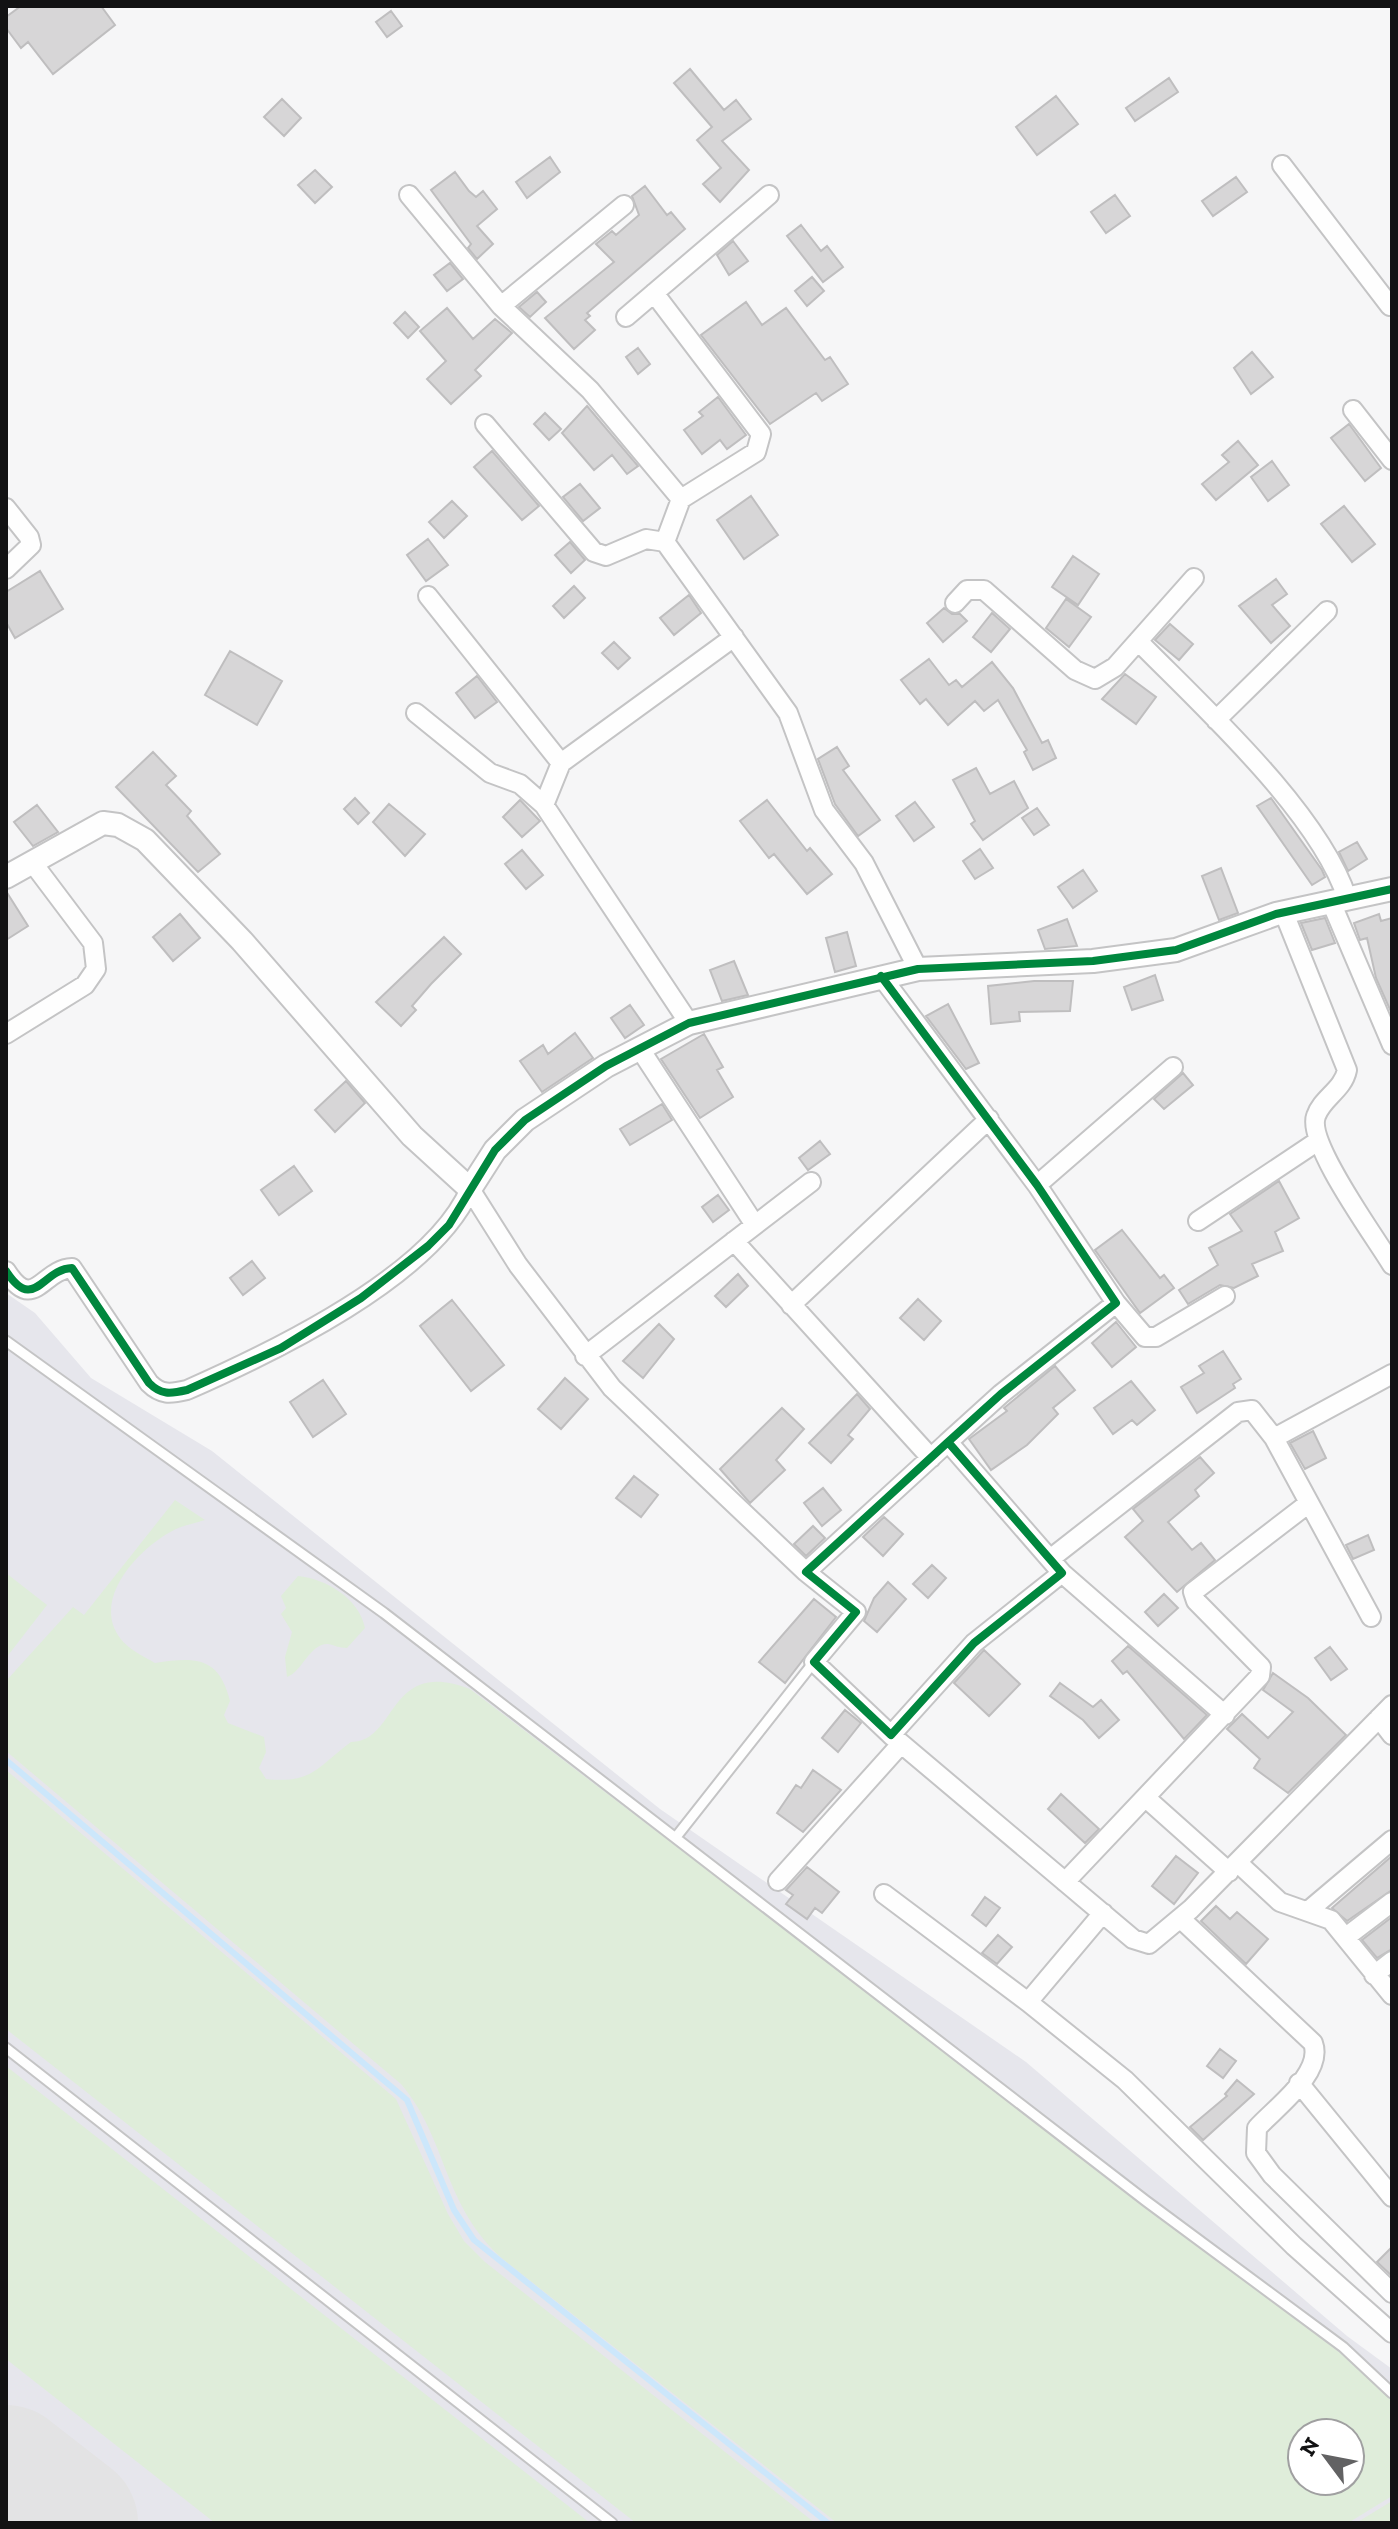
<svg xmlns="http://www.w3.org/2000/svg" width="1398" height="2529" font-family="'Zilla Slab',serif">
<rect width="100%" height="100%" fill="#f6f6f7"/>
<path fill="#e6e6ec" fill-rule="evenodd" d="M6 1293 35 1313 91 1378 212 1451 660 1809 1026 2062 1347 2336 1392 2369V2523H6ZM1302 2433H1350V2481H1302Z"/>
<path fill="#dfedda" fill-rule="evenodd" d="M175 1500 205 1520C196 1523 185 1525 176 1529 142 1545 90 1598 120 1638 128 1649 143 1656 155 1663 195 1657 219 1656 230 1701L224 1715 228 1723 264 1737 266 1752 259 1768 266 1779C313 1784 317 1767 351 1742 398 1742 387 1657 470 1689L1339 2352 1392 2400V2496L1348 2523H837L504 2260C442 2206 448 2139 401 2084L6 1751V1681L73 1607 84 1615ZM1302 2433H1350V2481H1302Z
M6 1573 47 1605 6 1658Z
M298 1576C326 1579 359 1598 365 1628L347 1648C339 1648 334 1645 328 1644 310 1643 302 1672 287 1677L285 1657 292 1632 281 1614 286 1608 281 1596Z
M6 1770 396 2099 448 2214 464 2241 485 2262 815 2523H636L6 2029Z
M6 2066 590 2523H215L6 2359Z
M1392 2501V2523H1356Z"/>
<g fill="none" stroke-linecap="round" stroke-linejoin="round">
<path stroke="#cce7fb" stroke-width="6" d="M6 1760 407 2100 454 2210 474 2240 828 2523"/>
<path stroke="#e3e3e4" stroke-width="56" d="M6 2484 50 2523"/>
<path stroke="#e3e3e4" stroke-width="138" d="M6 2474 69 2523"/>
</g>
<path fill="#d7d6d7" stroke="#bfbebf" stroke-width="2" d="M21 6H101L115 25 53 74 28 42 21 48 6 28V17Z
M391 11 402 26 387 37 376 22Z
M690 69 724 110 736 100 751 119 722 141 749 170 720 202 703 184 721 168 697 140 712 127 674 83Z
M1169 78 1178 92 1135 121 1126 108Z
M1056 96 1078 124 1037 155 1016 127Z
M282 99 301 118 284 136 264 117Z
M550 157 560 172 527 198 516 182Z
M315 170 332 187 315 203 298 185Z
M455 172 469 191 476 197 483 191 497 209 477 226 493 244 477 259 468 248 471 244 431 190Z
M1236 177 1247 192 1213 216 1202 201Z
M645 186 667 215 671 212 685 229 587 313 590 316 585 320 595 330 574 349 545 318 614 262 596 244 612 231 616 235 639 215 632 196Z
M1115 195 1130 216 1106 233 1091 212Z
M801 225 821 251 827 246 843 267 823 282 787 236Z
M733 241 748 261 729 275 717 255Z
M450 263 463 279 447 291 434 275Z
M812 277 824 291 807 306 795 291Z
M537 292 546 302 530 317 519 307Z
M746 302 762 325 786 308 825 360 830 357 848 384 822 401 816 393 770 424 701 335Z
M447 308 473 339 495 319 512 333 475 370 481 376 451 404 427 379 446 361 420 331Z
M405 312 419 327 408 338 394 323Z
M638 348 650 364 638 374 626 357Z
M1252 352 1273 377 1251 394 1234 368Z
M718 397 746 435 727 449 720 440 702 454 684 430 703 416 699 412Z
M587 406 638 466 627 474 612 455 594 470 562 433Z
M545 413 561 429 549 440 534 424Z
M1349 424 1381 468 1365 481 1331 438Z
M1238 441 1258 465 1216 500 1202 484 1229 462 1222 455Z
M492 451 539 506 522 520 474 467Z
M1272 461 1289 485 1268 501 1251 477Z
M580 484 600 508 583 521 563 497Z
M751 496 778 535 744 559 717 520Z
M452 501 467 516 444 538 429 522Z
M1344 506 1375 544 1352 562 1321 524Z
M428 539 448 565 426 581 407 555Z
M570 542 585 560 571 573 555 555Z
M1073 556 1099 574 1078 605 1052 587Z
M40 571 63 609 15 638 6 622V592Z
M1276 579 1287 594 1272 605 1290 626 1271 643 1239 606Z
M574 586 585 598 564 618 553 606Z
M689 595 701 613 674 635 660 618Z
M1066 599 1091 617 1069 647 1046 628Z
M944 608 952 614H960L967 621 943 642 927 623Z
M992 613 1010 629 991 652 973 637Z
M1170 624 1193 644 1179 660 1155 640Z
M614 642 630 658 618 669 602 653Z
M230 651 282 681 257 725 205 695Z
M929 659 949 685 956 680 962 687 992 662 1013 688 1042 743 1048 740 1056 758 1033 770 1024 752 1027 750 998 700 984 711 975 701 948 725 926 699 920 704 901 680Z
M1125 674 1156 697 1136 724 1102 699Z
M477 676 497 702 475 718 456 693Z
M837 747 849 766 843 770 880 820 858 836 835 804 818 759Z
M153 752 176 776 166 785 191 811 187 816 220 854 198 872 116 787Z
M976 768 990 794 1014 781 1028 808 983 840 971 824 975 821 953 780Z
M355 798 369 813 358 824 344 809Z
M1271 798 1322 870 1325 877 1312 885 1257 806Z
M520 800 540 821 522 837 503 817Z
M767 800 807 851 810 848 832 874 807 894 774 854 769 858 740 821Z
M915 802 934 827 914 841 896 816Z
M389 804 425 834 405 856 373 822Z
M37 805 58 832 33 846 14 822Z
M1037 808 1049 825 1034 835 1022 818Z
M1357 842 1367 859 1348 871 1339 852Z
M980 849 993 868 975 879 963 861Z
M522 850 543 875 526 889 505 864Z
M1221 868 1238 913 1219 920 1202 876Z
M1083 870 1097 891 1073 908 1058 887Z
M6 891 28 926 6 940Z
M180 914 200 938 173 961 153 937Z
M1379 914 1381 921 1392 918V1014L1376 978 1367 938 1360 940 1354 923Z
M1325 918 1335 943 1312 950 1301 923Z
M1067 919 1077 946 1045 949 1038 930Z
M847 932 856 966 835 972 826 938Z
M444 937 461 954 431 984 412 1006 416 1010 401 1026 376 1002Z
M734 961 748 995 722 1001 710 970Z
M1155 975 1163 1000 1132 1010 1124 987Z
M1034 981H1073L1070 1011 1019 1012 1020 1021 991 1024 988 986Z
M948 1004 979 1063 966 1069 926 1016Z
M630 1005 644 1025 625 1038 611 1018Z
M575 1033 593 1058 542 1092 520 1061 543 1045 548 1054Z
M704 1034 723 1067 717 1070 733 1097 700 1118 661 1059Z
M1183 1073 1193 1085 1164 1109 1154 1099Z
M346 1081 365 1103 335 1132 315 1110Z
M662 1104 672 1120 630 1145 620 1129Z
M820 1141 830 1154 808 1170 799 1158Z
M294 1166 312 1191 279 1215 261 1190Z
M1279 1181 1299 1218 1275 1232 1283 1251 1252 1264 1258 1276 1234 1288 1220 1285 1188 1304 1179 1290 1218 1265 1209 1248 1242 1231 1230 1214Z
M718 1195 729 1210 713 1222 702 1207Z
M1122 1230 1160 1278 1164 1275 1174 1288 1140 1313 1095 1250Z
M252 1261 265 1278 243 1295 230 1278Z
M738 1274 748 1286 726 1307 715 1296Z
M918 1299 941 1321 924 1340 900 1318Z
M452 1300 504 1365 471 1391 420 1326Z
M1116 1322 1136 1347 1112 1367 1092 1343Z
M659 1324 674 1339 643 1378 623 1361Z
M1223 1351 1241 1379 1233 1384 1235 1388 1197 1413 1181 1387 1204 1373 1199 1366Z
M1055 1366 1075 1390 1053 1408 1058 1414 1027 1445 991 1470 969 1439 1007 1411 1004 1408Z
M565 1378 588 1399 561 1429 538 1409Z
M323 1380 346 1414 313 1437 290 1402Z
M1131 1381 1155 1410 1137 1425 1132 1420 1113 1434 1094 1408Z
M857 1394 870 1409 848 1435 853 1439 831 1463 809 1443Z
M782 1408 804 1429 776 1460 785 1470 750 1503 720 1469Z
M1313 1431 1326 1458 1305 1469 1290 1443Z
M1200 1457 1214 1473 1195 1490 1199 1496 1168 1522 1192 1550 1201 1543 1215 1560 1177 1592 1125 1537 1143 1521 1133 1509Z
M634 1476 658 1495 641 1517 616 1498Z
M823 1488 841 1510 822 1526 804 1503Z
M884 1517 903 1534 883 1556 863 1537Z
M813 1526 825 1538 806 1556 794 1544Z
M1368 1535 1374 1550 1353 1559 1346 1545Z
M932 1565 946 1578 928 1598 913 1584Z
M888 1582 906 1599 877 1632 864 1621 874 1598Z
M1164 1594 1178 1608 1158 1626 1145 1612Z
M814 1599 836 1617 785 1683 759 1662Z
M1128 1646 1207 1715 1184 1739 1127 1671 1123 1674 1112 1661Z
M1330 1647 1347 1669 1331 1680 1315 1658Z
M984 1650 1020 1684 989 1716 954 1683Z
M1273 1673 1308 1698 1346 1735 1288 1793 1254 1768 1260 1759 1227 1729 1242 1714 1268 1738 1293 1712 1263 1690Z
M1060 1683 1093 1707 1101 1700 1119 1720 1099 1738 1083 1720 1050 1696Z
M845 1710 861 1723 838 1752 822 1738Z
M813 1770 841 1790 803 1832 777 1813 796 1785 801 1788Z
M1061 1794 1099 1829 1085 1843 1048 1809Z
M1176 1856 1198 1873 1174 1904 1152 1886Z
M1392 1856V1890L1347 1921 1332 1908Z
M807 1867 839 1892 822 1913 815 1908 807 1919 786 1904 793 1895 786 1890Z
M985 1897 1000 1908 986 1926 972 1915Z
M1216 1906 1230 1919 1237 1912 1268 1939 1246 1964 1201 1921Z
M1392 1917V1949L1377 1958 1362 1940Z
M998 1935 1012 1947 997 1964 982 1953Z
M1220 2049 1236 2061 1223 2078 1207 2066Z
M1237 2080 1254 2094 1203 2140 1190 2127 1227 2096 1225 2094Z
M1392 2247V2276L1377 2262Z"/>
<g fill="none" stroke-linecap="round" stroke-linejoin="round">
<defs>
<path id="service" d="M6 1341 384 1613 1146 2201 1343 2347 1392 2393
M676 1837 814 1662
M6 2048 612 2523"/>
<path id="minor" d="M1282 165 1390 306
M409 195 501 306 590 390 681 499 665 542
M654 293 761 434 756 452 681 499
M501 306 624 205
M626 317 769 195
M1353 410 1392 460
M485 424 594 552 606 556 646 539 665 542 788 713 824 810 864 863 918 969
M6 508 29 537 31 545 6 569
M428 596 561 763
M955 603 967 590H984L1075 670 1095 679 1115 667 1194 578
M1138 641C1202 706 1319 812 1347 898
M416 713 490 773 520 784 544 805 689 1023
M1216 720 1327 611
M544 805 561 763 734 637
M1331 902 1392 1045
M1284 913 1347 1070C1343 1090 1322 1098 1316 1116 1306 1143 1376 1238 1392 1265
M881 976 1037 1185 1116 1303 1001 1394 948 1442 1062 1573 974 1643 891 1735 814 1662 856 1612 806 1572 948 1442
M6 1034 85 985 96 969 93 943 32 862
M640 1049 755 1225
M1037 1185 1173 1067
M470 1189 518 1265 612 1388 806 1572
M1198 1221 1318 1141
M734 1241 931 1458
M6 1271C34 1314 42 1269 72 1268L149 1383C161 1395 170 1394 187 1390 271 1353 432 1277 470 1189
M1116 1303 1145 1337H1156L1225 1296
M791 1305 989 1119
M585 1356 811 1182
M1274 1438 1392 1374
M1050 1559 1238 1412 1252 1410 1274 1438 1371 1617
M1062 1573 1225 1715
M1379 1718 1392 1735
M891 1735 1133 1939 1149 1944 1191 1909 1392 1705
M1146 1798 1229 1872
M1238 1863 1280 1902 1331 1920 1392 1995
M778 1881 901 1744
M1065 1882 1260 1676 1261 1667 1196 1601 1193 1592 1309 1503
M884 1894 1028 2002 1125 2080 1294 2246 1392 2333
M1308 1911 1392 1840
M1181 1919 1313 2043C1324 2073 1275 2108 1257 2128L1256 2153 1272 2175 1392 2293
M1346 1937 1392 1902
M1374 1975 1392 1961
M1028 2002 1103 1913
M1299 2083 1392 2197"/>
<path id="tertiary" d="M6 877 103 823 118 825 145 840 242 941 412 1136 470 1189 495 1150 525 1120 606 1066 689 1023 918 969 1093 961 1176 950 1276 914 1392 889"/>
</defs>
<use href="#service" stroke="#c4c4c5" stroke-width="13"/>
<use href="#minor" stroke="#c4c4c5" stroke-width="22"/>
<use href="#tertiary" stroke="#c4c4c5" stroke-width="26"/>
<use href="#service" stroke="#fefefe" stroke-width="9"/>
<use href="#minor" stroke="#fefefe" stroke-width="18"/>
<use href="#tertiary" stroke="#fefefe" stroke-width="22"/>
<defs>
<path id="cycleway" d="M881 976 1037 1185 1116 1303 1001 1394 948 1442 1062 1573 974 1643 891 1735 814 1662 856 1612 806 1572 948 1442
M6 1271C34 1314 42 1269 72 1268L149 1383C161 1395 170 1394 187 1390L281 1348 361 1298 428 1246 449 1225 495 1150 525 1120 606 1066 689 1023 918 969 1093 961 1176 950 1276 914 1392 889"/>
</defs>
<use href="#cycleway" stroke="#fff" stroke-width="13"/>
<use href="#cycleway" stroke="#00873e" stroke-width="8"/>
</g>
<rect width="1398" height="2529" fill="none" stroke="#121213" stroke-width="16"/>
<g transform="translate(1326 2457) rotate(302)"><circle r="38" fill="#ffffff" stroke="#a0a0a1" stroke-width="2"/>
<path d="M0-6L14 30L0 20L-14 30Z" fill="#626263"/>
<text y="-12" font-size="22" font-weight="bold" text-anchor="middle" fill="#121213">N</text>
</g>
</svg>
